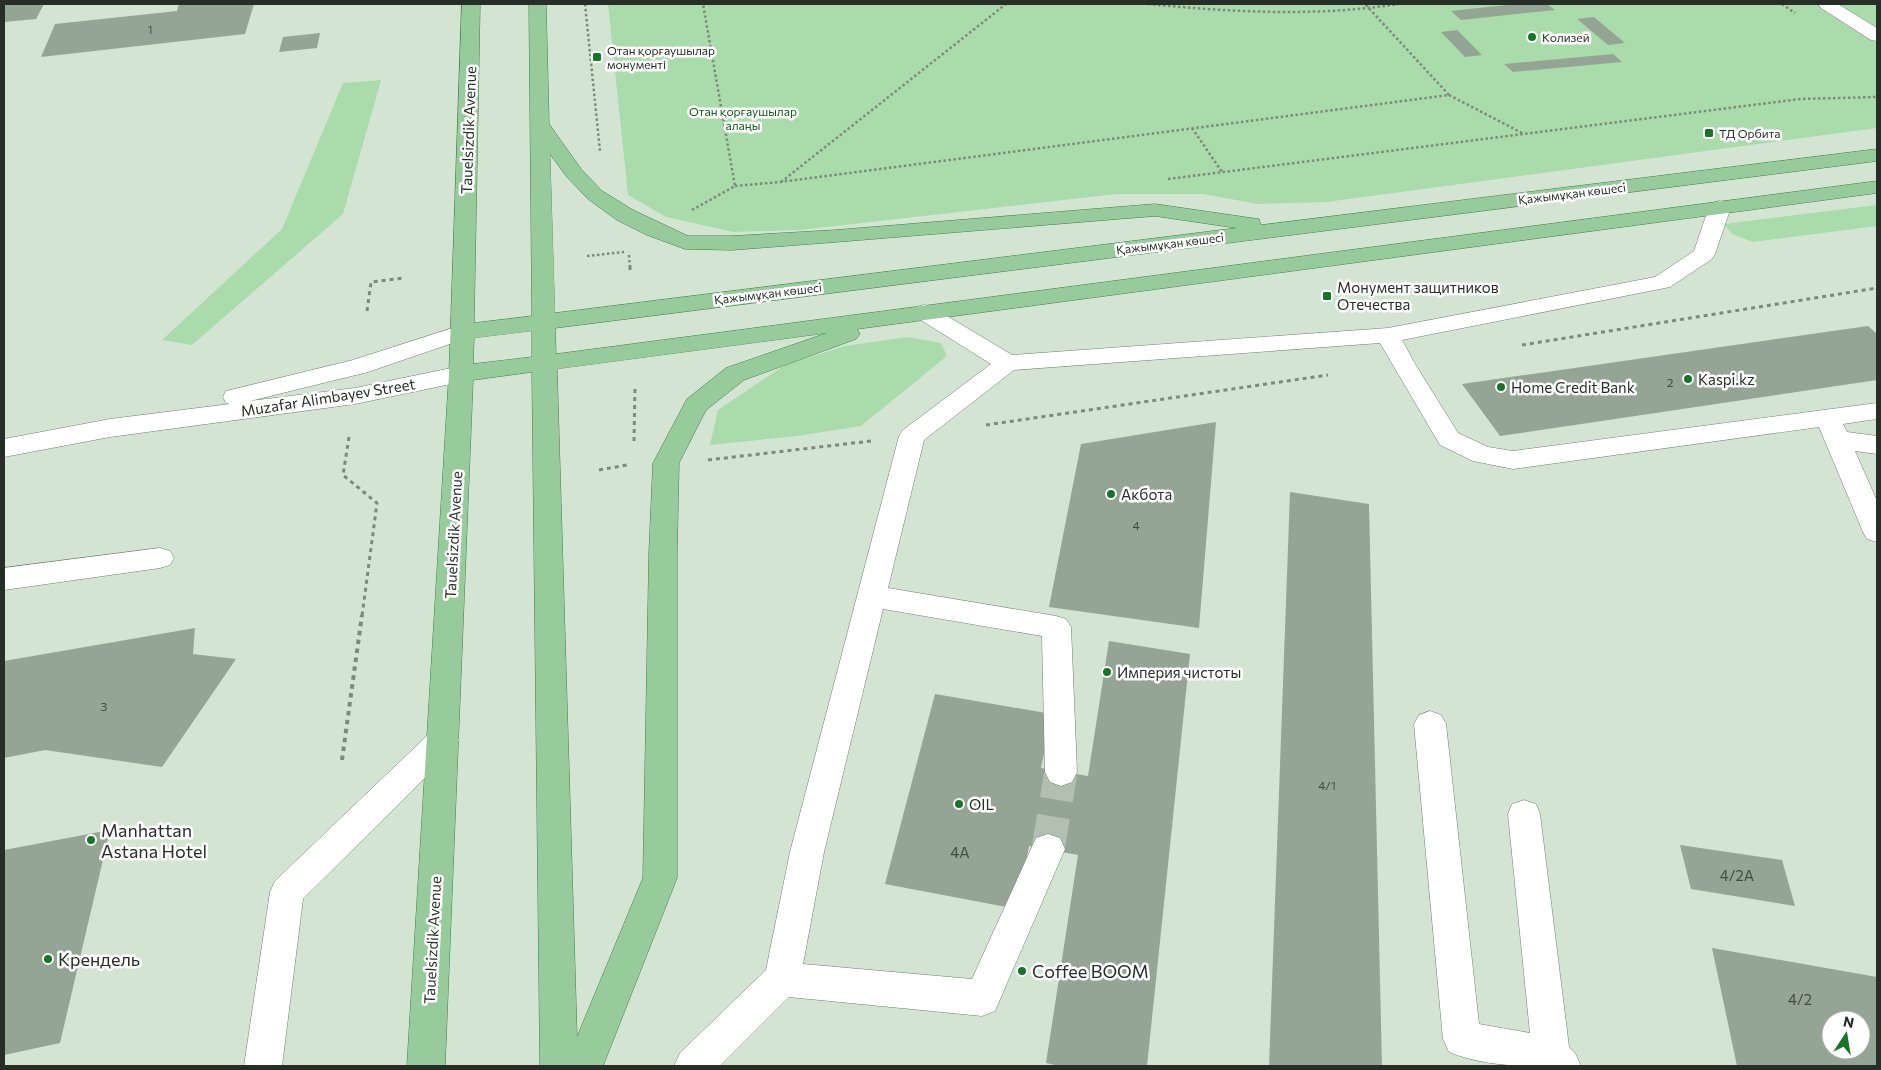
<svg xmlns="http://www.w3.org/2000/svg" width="1881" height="1070" font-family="Commissioner,sans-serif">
<rect width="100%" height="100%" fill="#d3e4d3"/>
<path fill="#aadcab" d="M608 4H1877V128L1326 202 1258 204 1203 194H1116L800 230 733 232 666 217 628 195Z
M381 80 343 214 192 345 162 340 282 229 343 83Z
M1877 205V226L1753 242 1732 234 1724 224Z
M908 337 941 343 947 356 861 426 797 436 710 445 718 410 785 365 845 346Z"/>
<path fill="#95a595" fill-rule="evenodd" d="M4 4H44L36 19 4 22Z
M179 4H254L245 34 41 57 55 24 177 11Z
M1516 4H1547L1555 10 1461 20 1451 11Z
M1594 17 1625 43 1608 45 1577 19Z
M1457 30 1482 55 1465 57 1441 32Z
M320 33 317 48 279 52 283 37Z
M1613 54 1622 62 1513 72 1504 64Z
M1868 326 1877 334V380L1500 436 1462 384Z
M1216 422 1199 628 1049 607 1081 444Z
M1290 492 1369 504 1382 1066H1269Z
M195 628 193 654 236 659 162 767 45 750 4 758V661Z
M1109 641 1190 654 1147 1066H1059L1046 1063 1078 855 1029 846 1017 909 885 884 935 694 1052 714 1041 768 1088 776Z
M110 830 60 1043 4 1055V850Z
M1680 845 1782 860 1795 906 1691 889Z
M1712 948 1877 977V1066H1737ZM1831 1020H1861V1050H1831Z"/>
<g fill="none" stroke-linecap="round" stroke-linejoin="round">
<path stroke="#b1c0b1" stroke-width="33" stroke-dasharray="33 17" stroke-linecap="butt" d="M1048 849 1061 772"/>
<defs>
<path id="minor" d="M1818 4H1838L1877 28V41L1871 40 1821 8Z
M1720 201 1727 203 1731 207 1715 254 1712 259 1670 287 1402 340 1415 364 1458 433 1488 447 1513 451 1877 403V419L1843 424 1847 432 1877 436V454L1855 451 1877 501V542L1867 539 1863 532 1819 427 1513 469 1473 461 1440 445 1380 343 1014 370 924 440 888 588 1056 616 1066 619 1071 627 1077 772 1072 782 1061 786 1050 782 1045 772 1042 636 883 609 824 852 803 964 972 979 1036 838 1048 834 1060 838 1065 849 995 1011 982 1016 789 997 720 1066H674L680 1053 766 970 790 852 899 436 903 430 991 364 916 317 912 312 916 307 924 305 932 307 1012 355 1388 328 1655 277 1694 251 1709 207 1713 203Z
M462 325 470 327 474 332 470 337 368 372 250 401 355 388 461 366 470 368 473 374 470 380 355 404 110 437 4 457V439L110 419 230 404 226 403 223 397 226 391 353 360Z
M160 548 170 551 174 558 170 565 160 568 4 590V568Z
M1430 711 1441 715 1446 724 1479 1024 1530 1033 1508 814 1512 804 1524 800 1536 804 1540 814 1569 1047 1575 1053 1581 1066C1536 1066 1491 1069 1449 1052L1443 1039 1414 724 1419 715Z
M443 727 454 731 459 740 454 749 303 899 282 1066H244L270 892 275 881 432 731Z"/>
<path id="major" d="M462 4H480L474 323 532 316 529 4H546L549 124 581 169 602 191 633 210 688 236H732L836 230 1155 204 1251 218 1259 219 1261 225 1877 149V161L555 328 556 354 1877 181V193L857 329 860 334 856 339 744 380 706 410 679 463 677 553V878L603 1066H540L532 372 473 380 445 1066H407L449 374ZM550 154 567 177 588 199 617 220 647 235 685 249 732 250 836 242 1155 216 1237 228 555 313ZM532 331V357L473 364 474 338ZM827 333 726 368 687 399 653 463 649 553 643 878 577 1037 557 369Z"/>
</defs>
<use href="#minor" stroke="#708070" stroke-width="1"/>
<use href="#major" stroke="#427e47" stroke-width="1"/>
<path stroke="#7d897d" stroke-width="2.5" stroke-dasharray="2.5 2.5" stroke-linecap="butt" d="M585 4 600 151
M1148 4C1232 12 1315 17 1398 4
M1782 4 1795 13
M1449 95 1524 134
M1192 128 1222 172
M1168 179 1800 99 1877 97
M781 182 1006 4
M735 186 780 182 1449 95 1365 4
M692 210 735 186 703 4
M629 255 630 267
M587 256 624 252"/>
<path stroke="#7d897d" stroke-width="3" stroke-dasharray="4 4" stroke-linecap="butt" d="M630 266V273
M367 311 371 282 403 278
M1522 345 1877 288
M986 425 1328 375
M349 437 343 475 377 503 362 616
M634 441 635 385
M708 460 871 441
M599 470 627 465"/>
<path stroke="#7d897d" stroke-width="4" stroke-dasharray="4.5 4.5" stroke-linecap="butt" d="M342 760 362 615"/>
<use href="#minor" fill="#fff" fill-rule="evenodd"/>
<use href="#major" fill="#97cb9b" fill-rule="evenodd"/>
</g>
<g fill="#167627" stroke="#fff" stroke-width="2">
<circle cx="1532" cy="37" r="5"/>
<rect x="592" y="52" width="10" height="10" rx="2.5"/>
<rect x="1704" y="128" width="10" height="10" rx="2.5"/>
<rect x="1322" y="291" width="10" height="10" rx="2.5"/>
<circle cx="1688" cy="379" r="5"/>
<circle cx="1501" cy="387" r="5"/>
<circle cx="1111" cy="494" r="5"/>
<circle cx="1107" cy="672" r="5"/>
<circle cx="959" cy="804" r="5"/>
<circle cx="91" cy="840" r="5"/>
<circle cx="48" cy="959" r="5"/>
<circle cx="1022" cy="971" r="5"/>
</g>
<g text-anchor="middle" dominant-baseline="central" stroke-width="5" stroke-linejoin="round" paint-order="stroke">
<g font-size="11" fill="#424c42">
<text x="150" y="29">1</text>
</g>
<g font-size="12" fill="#272e27" stroke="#fff" text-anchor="start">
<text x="1542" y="37">Колизей</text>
<text x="607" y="50">Отан қорғаушылар<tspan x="607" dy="14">монументі</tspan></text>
<text x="1719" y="133">ТД Орбита</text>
</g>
<g font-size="12" fill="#10581b" stroke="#fff">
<text x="743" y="111">Отан қорғаушылар<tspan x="743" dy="14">алаңы</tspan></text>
</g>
<g font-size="12" fill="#272e27" stroke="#fff">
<text transform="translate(1572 193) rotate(-7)">Қажымұқан көшесі</text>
<text transform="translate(1170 243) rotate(-7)">Қажымұқан көшесі</text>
<text transform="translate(768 293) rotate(-7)">Қажымұқан көшесі</text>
</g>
<g font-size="12" fill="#424c42">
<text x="1670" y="382">2</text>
<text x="1136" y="525">4</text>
<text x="104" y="706">3</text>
<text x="1327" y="785">4/1</text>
</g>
<g font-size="15" fill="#272e27" stroke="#fff">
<text transform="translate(468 130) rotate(-88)">Tauelsizdik Avenue</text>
<text transform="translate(328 397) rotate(-9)">Muzafar Alimbayev Street</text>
<text transform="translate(453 535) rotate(-87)">Tauelsizdik Avenue</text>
<text transform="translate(432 940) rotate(-87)">Tauelsizdik Avenue</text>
</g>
<g font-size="15" fill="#272e27" stroke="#fff" text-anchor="start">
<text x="1337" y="287">Монумент защитников<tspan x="1337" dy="17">Отечества</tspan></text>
<text x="1698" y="379">Kaspi.kz</text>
<text x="1511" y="387">Home Credit Bank</text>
<text x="1121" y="494">Акбота</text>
<text x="1117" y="672">Империя чистоты</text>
<text x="969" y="804">OIL</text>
</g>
<g font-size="15" fill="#424c42">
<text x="960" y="852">4А</text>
<text x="1737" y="875">4/2А</text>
<text x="1800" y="999">4/2</text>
</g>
<g font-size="18" fill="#272e27" stroke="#fff" text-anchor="start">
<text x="101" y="830">Manhattan<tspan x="101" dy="21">Astana Hotel</tspan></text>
<text x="58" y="959">Крендель</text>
<text x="1032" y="971">Coffee BOOM</text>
</g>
</g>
<rect width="1881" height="1070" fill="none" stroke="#272e27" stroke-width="10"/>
<g transform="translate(1846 1035) rotate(12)"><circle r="24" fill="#ffffff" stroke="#a9aba9"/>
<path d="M0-4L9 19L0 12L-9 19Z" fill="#167627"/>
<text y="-8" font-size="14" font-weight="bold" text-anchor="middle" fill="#272e27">N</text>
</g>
</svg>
